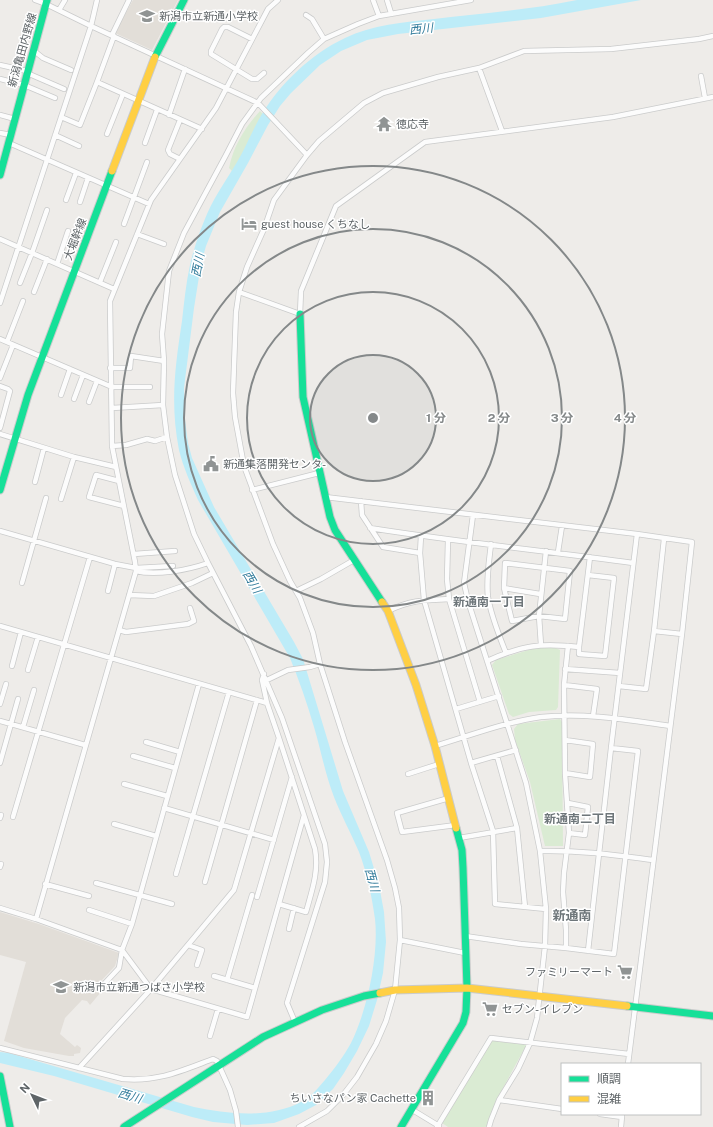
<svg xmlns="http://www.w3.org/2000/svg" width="713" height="1127" font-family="'Public Sans','Noto Sans JP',sans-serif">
<rect width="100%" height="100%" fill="#eeece9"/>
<path fill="#e2ded8" d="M133 0H178L152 50 115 33Z
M0 912 39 924 119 953 115 966 102 980 103 982 101 992 90 1005 87 1001 82 1000 65 1018 60 1034 75 1047 77 1045 81 1048 80 1053 74 1054V1056H69L24 1048 4 1041 26 962 0 955Z"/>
<path fill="#daebd3" d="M260 111 264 115 233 172 229 168C234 145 244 129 260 111Z
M535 648H556L560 650 558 707 556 710 529 712 513 717 509 714 492 665 496 660Z
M560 719 562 722 563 846H545L530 782 515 740 514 729 518 724Z
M492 1039 527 1044 497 1099 488 1127H448L442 1123Z"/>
<path fill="#bdecf8" d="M577 0H641L541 18 398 34 367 40 341 51 320 65 291 93 280 106 268 125 248 163 220 212 206 246 201 264 194 308 184 388 185 420 188 443 192 458 214 507 294 642 303 659 343 791 369 852 379 885 384 912 386 942 383 973 377 1000 369 1026 357 1051 344 1073 333 1089 316 1105 299 1114 274 1123 247 1125 213 1122 192 1117 54 1076 0 1063V1052L9 1053 194 1107C228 1114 268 1119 301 1102 310 1098 318 1088 325 1080 334 1069 344 1056 351 1043 367 1011 379 955 375 919 372 897 367 873 359 852 351 833 341 815 334 797 325 774 321 750 314 727 307 703 299 680 290 658L198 500C191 484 183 467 179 450 170 404 175 367 182 321 184 303 186 283 190 265 194 248 200 230 207 214 216 193 230 175 241 155 248 142 254 127 262 114 281 83 311 54 345 38 372 25 404 22 434 19 482 13 530 10 577 0Z"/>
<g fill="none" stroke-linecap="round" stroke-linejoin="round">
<defs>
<path id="street" d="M35 0 46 4 91 26 258 103 307 155
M373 0 379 16
M387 0 391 13
M59 10 65 0
M306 15 312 19 324 39
M112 35 129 0
M252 39 228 27H224L222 29 211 51V54L252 79H257L264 73
M33 50 43 58 71 70
M0 65 27 71
M479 68 502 131
M27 73 64 89
M701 76 705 98
M0 79 24 85 55 98
M97 82 114 36
M0 115 15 119
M169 115 185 69
M61 117 80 125 97 82 202 129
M180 120 168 150 170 154 180 159
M0 133 11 135
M107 134 123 94
M55 135 79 146
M9 143 149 204
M145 143 157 110
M66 200 76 173
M80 202 88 178
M124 224 147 162
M137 234 164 244
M0 239 114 289
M57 264 68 231
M100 282 116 242
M20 283 32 253 47 210
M34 292 47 259
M239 292 300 314 301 291 336 206 425 142 613 117 713 97
M0 303 91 26 97 0
M0 339 112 387H150
M7 342 23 301
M110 368H130L131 356 164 361
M0 378 13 345
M0 386 8 389 10 391 0 428
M61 395 70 369
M74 399 83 375
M89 402 97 381
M112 408 163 405
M0 434 74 457 116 467
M112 446 126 445 147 439 155 441 167 437
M119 481 96 475 89 497 124 506
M35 482 44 448
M252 490 319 473
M325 497 637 534 692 542 682 634 628 1064
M61 499 74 457
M361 501 362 515 383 547 420 553
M473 515 464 583 468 601 526 783 540 851 546 909 545 946 537 1018 530 1043 518 1069 499 1100 491 1120 489 1127
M370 528C458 542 546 551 633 563
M0 531 115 564 136 568 173 566
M421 536 420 553 424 600 471 763 493 831 495 904 546 909
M448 540 447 579 449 599 480 702
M491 544C489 562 486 579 488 597 491 616 499 635 506 653
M558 552 562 526
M134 554 175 551
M505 563 570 571 565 619 539 616 512 621 504 588Z
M136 571C156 576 188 570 208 563
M22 583 46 498
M504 588 540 594
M108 591 115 564
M296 591 321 579 354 560
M129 595 154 596 192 583 213 573
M388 611C410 600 424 600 449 599
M0 626 267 703
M119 630 126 632 188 624 194 621 190 608
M654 631 682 634
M541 645 539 616 546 551
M579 647V654L605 656 614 578 588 575
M487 661C523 645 540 643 579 647L590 557
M12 666 21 632
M565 669 620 673
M28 670 38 637
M267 680 288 670 310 667 320 664
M564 685 597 689 593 716
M619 686 646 689 654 631 664 539
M0 704 6 684
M456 709 499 696
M0 721 85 745
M23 727 34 690
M279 738 315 849C319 872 312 890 306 912L279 904
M565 740 593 744 590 777 565 773
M146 742 180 752
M435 746C469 736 505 722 541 717 584 712 628 720 670 726
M133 756 175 768
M497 756 517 828 525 907
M0 763 18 699
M471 763 516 750
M408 774 439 764
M124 784 167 796
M449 798 397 813 402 832 456 825
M568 803 588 807 585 835 569 833
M164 808 274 840
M13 817C38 730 65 644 90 557
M0 818 1 815
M114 824 156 836
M459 838 517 828
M540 851C579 850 615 855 653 860
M0 867 1 864
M176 874 229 692
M205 882 257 700
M96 883 172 904
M45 884 89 896
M257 897 292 777
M0 908 36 919 119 949 122 950 132 924 199 684
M89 910 132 924
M36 919 136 571 135 562 112 446 110 301 151 200 216 108 268 9 278 0
M289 929 294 908
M465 936 521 944 566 948 614 954 638 751 611 748
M400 940 465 953
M188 945 202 950 197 965
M566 948V930L563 892 564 873 569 833 565 773 564 685 568 646
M122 950 151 989 247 1017 304 815
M588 951 611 748 637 534
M214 976 255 988
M227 980 252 895
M105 983 119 968 122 950
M295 1022 287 1003 325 882 327 862 325 844 282 718 251 646 208 563 194 534 175 475 167 437 163 405 164 361 162 334 169 271 184 233 226 155 242 124 261 98 308 53 324 39 358 24 379 16 471 0
M210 1036 218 1009
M0 1048 123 1079C158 1082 181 1071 213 1059L217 1061 230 1090 236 1111 238 1127
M79 1068 151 989 234 890 279 738 267 703 262 680 264 674
M499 1100 562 1109
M411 1109 439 1126
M600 1114 622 1117
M299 1127 327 1111 343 1095 357 1077 376 1044 386 1021 395 990 400 940 399 908 395 888 387 860 345 742 320 664 313 633 300 598 290 581 273 544 244 466 235 417 233 393 236 312 239 292 247 267 264 229 274 200 307 155 319 141 364 103 383 93 438 77 479 68 524 51 611 49 699 39 713 36
M437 1127 491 1038 629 1054
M621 1127 622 1116"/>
<path id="fast" d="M155 57 184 0
M0 175 47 0
M300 314 303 397 330 517 335 530 382 602
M0 490 28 395 112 171
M627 1006 713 1016
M0 1076 10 1127
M124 1127 263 1037 322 1010 364 996 380 993
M401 1127 463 1023 466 1012 467 988 463 868 462 850 456 828"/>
<path id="slow" d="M112 171 155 57
M382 602 388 611 416 685 435 746 456 828
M380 993 395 990 467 988 627 1006"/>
</defs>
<use href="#street" stroke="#cacbcb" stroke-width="6"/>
<use href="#fast" stroke="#cacbcb" stroke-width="9"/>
<use href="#slow" stroke="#cacbcb" stroke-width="9"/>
<use href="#street" stroke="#fcfcfc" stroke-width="4.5"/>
<use href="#fast" stroke="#16e098" stroke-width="7"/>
<use href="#slow" stroke="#ffcf43" stroke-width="7"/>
</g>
<circle cx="373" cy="418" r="63" fill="#848889" fill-opacity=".12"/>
<g fill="none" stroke="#848889" stroke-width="2">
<circle cx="373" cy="418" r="63"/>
<circle cx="373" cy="418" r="126"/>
<circle cx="373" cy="418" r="189"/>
<circle cx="373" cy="418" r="252"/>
</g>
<defs>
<symbol id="school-bare" viewBox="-9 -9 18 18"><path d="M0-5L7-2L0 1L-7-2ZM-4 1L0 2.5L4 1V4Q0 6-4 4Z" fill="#909494" stroke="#fff" stroke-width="2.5" paint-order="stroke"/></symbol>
<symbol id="temple-bare" viewBox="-9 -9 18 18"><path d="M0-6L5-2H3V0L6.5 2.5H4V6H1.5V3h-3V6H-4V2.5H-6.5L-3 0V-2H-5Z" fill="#909494" stroke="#fff" stroke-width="2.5" paint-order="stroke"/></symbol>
<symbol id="hotel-bare" viewBox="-9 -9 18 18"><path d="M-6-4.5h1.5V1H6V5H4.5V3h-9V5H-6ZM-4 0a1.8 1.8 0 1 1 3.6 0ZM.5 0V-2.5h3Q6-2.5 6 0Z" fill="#909494" stroke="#fff" stroke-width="2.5" paint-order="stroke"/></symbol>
<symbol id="civic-bare" viewBox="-9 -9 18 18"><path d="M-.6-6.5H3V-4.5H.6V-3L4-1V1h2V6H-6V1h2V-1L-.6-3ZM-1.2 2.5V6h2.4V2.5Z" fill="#909494" stroke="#fff" stroke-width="2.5" paint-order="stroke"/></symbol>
<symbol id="supermarket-bare" viewBox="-9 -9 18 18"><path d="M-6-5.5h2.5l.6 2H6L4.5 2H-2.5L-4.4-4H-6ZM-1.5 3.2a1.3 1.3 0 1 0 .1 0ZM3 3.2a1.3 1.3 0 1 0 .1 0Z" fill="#909494" stroke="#fff" stroke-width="2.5" paint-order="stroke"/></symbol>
<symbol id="building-bare" viewBox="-9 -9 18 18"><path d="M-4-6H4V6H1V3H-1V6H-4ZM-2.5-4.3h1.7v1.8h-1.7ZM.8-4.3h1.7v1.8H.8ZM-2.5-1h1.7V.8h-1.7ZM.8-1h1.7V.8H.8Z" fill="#909494" stroke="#fff" stroke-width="2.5" paint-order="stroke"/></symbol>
</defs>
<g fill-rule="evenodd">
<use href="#school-bare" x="136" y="5" width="22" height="22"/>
<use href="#temple-bare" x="373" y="113" width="22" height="22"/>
<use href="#hotel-bare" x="238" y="213" width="22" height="22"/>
<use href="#civic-bare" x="200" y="453" width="22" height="22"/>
<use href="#supermarket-bare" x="614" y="961" width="22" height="22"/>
<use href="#school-bare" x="50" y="976" width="22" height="22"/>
<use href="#supermarket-bare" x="479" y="998" width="22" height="22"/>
<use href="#building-bare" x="417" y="1087" width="22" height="22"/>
</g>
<g text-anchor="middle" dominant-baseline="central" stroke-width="3" stroke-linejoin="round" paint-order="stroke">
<g font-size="11" fill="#5e6467" stroke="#fff" text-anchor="start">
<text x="159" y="16">新潟市立新通小学校</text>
<text x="396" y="124">徳応寺</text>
<text x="261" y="224">guest house くちなし</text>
<text x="223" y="464">新通集落開発センタ-</text>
<text x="613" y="972" text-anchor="end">ファミリーマート</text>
<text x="73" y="987">新潟市立新通つばさ小学校</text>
<text x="502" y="1009">セブン-イレブン</text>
<text x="416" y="1098" text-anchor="end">ちいさなパン家 Cachette</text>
</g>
<g font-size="11" fill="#5e6467" stroke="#fff">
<text transform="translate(22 50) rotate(-74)">新潟亀田内野線</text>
<text transform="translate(75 239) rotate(-69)">大堀幹線</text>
</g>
<g font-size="12" font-style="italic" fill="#357e9d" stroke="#fff">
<text transform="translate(421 29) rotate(-6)">西川</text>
<text transform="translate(198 265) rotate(-79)">西川</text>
<text transform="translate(252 582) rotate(59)">西川</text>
<text transform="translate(372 880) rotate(75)">西川</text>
<text transform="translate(130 1096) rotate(17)">西川</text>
</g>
<g font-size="12" font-weight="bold" fill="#6e767a" stroke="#fff">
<text x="489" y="602">新通南一丁目</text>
<text x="580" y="819">新通南二丁目</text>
</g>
<g font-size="13" font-weight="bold" fill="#6e767a" stroke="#fff">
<text x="572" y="915">新通南</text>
</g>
</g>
<circle cx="373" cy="418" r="6" fill="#848889" stroke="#fff" stroke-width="2"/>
<g font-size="12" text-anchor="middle" font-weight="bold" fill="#848889" stroke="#fff" stroke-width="3" stroke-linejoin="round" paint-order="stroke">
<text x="436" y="422">1 分</text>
<text x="499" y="422">2 分</text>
<text x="562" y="422">3 分</text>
<text x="625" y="422">4 分</text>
</g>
<rect x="561" y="1063" width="140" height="52" fill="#ffffff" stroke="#bfc1c2"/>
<rect x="569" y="1076" width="20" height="6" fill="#16e098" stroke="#bfc1c2"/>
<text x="597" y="1083" font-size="12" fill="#5e6467">順調</text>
<rect x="569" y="1096" width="20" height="6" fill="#ffcf43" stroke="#bfc1c2"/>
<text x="597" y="1103" font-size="12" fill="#5e6467">混雑</text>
<g transform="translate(32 1095) rotate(313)" stroke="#ffffff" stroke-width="3" paint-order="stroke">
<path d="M0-3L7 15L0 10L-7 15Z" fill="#5e6467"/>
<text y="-6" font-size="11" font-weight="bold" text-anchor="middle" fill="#5e6467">N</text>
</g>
</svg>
